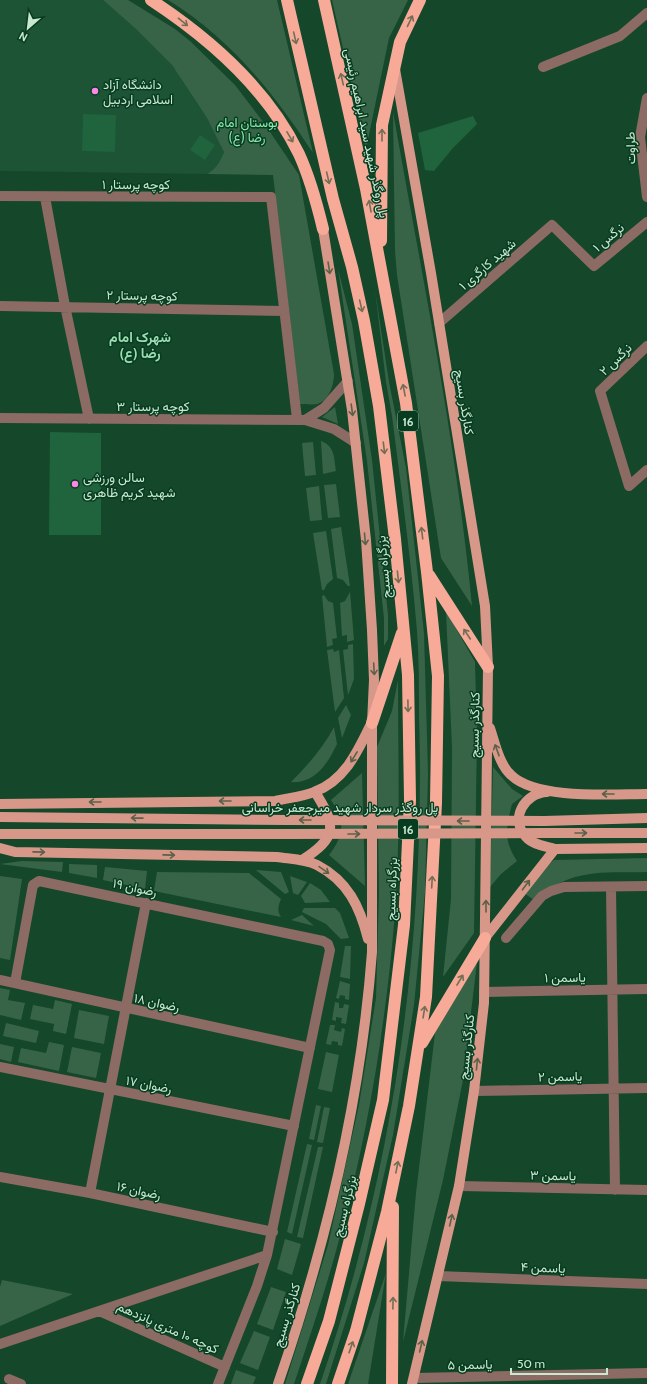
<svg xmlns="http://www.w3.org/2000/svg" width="647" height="1384" font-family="Cabin,Vazirmatn,sans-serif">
<rect width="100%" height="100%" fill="#15472a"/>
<path fill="#1c5435" d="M0 0H103L136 29 172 65 207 118 221 143 224 152 220 163 214 170 207 174 0 171Z"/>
<path fill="#376447" d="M103 0H128L175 29 190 41 235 85 264 123 299 175 334 374C334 385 329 401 317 404 312 405 305 404 300 404L273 175 207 174C217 168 220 162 224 152L207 118 172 65 136 29Z
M168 0H277L313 153C274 93 230 38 168 0Z
M332 0H408L389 38 366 149Z
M393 112C422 276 456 440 472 606L441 558 397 275 395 251Z
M338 269 352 324 372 460 388 615V639L384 646V618L367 461Z
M375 290 389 382 406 468 424 633 428 773 425 892 414 1005 393 1135 364 1263 326 1384H320C394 1170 426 941 419 715 419 687 419 659 417 631 411 559 401 487 392 416L386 382Z
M335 407 338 424 322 417Z
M321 441C335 446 334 458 336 471L323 474Z
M313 442 316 475 305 476 302 443Z
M336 484 340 517 328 518 324 485Z
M319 486 322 520 310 521 306 488Z
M341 527 350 586H348L343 580 337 578 331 529Z
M326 531 333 579 327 584 324 590H322L313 533Z
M350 592 354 640 347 642V635L342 636 340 603 345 601Z
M324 595 328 601 333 603 337 638 332 639 333 645 327 647 322 596Z
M446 611 475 662 477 735 474 933 443 977 451 899 452 748Z
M353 644 354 679 348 695 343 650 348 649V645Z
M333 649 334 652 339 650 344 698 335 712 327 650Z
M398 680C398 761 401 843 394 924 385 1030 367 1138 339 1240 326 1289 310 1336 294 1384H285L328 1245 359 1105 376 998 379 893 377 747 392 711Z
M346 705 351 715 342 738 338 718Z
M334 727 337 744C328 763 315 784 291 782 308 765 323 748 334 727Z
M493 767 512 789 523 796 512 804C506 828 503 840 517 861L501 874 490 887Z
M362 773 365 886 329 855C345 834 345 821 331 800Z
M647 858V872C599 873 573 868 534 900L524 893 542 870 554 860Z
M22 861 63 862 62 872 0 864Z
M69 864 97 865V878L69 873Z
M105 867 147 871 145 889 103 880Z
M256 870 281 872 289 892 285 894Z
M157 872 249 873 281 899C278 906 277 911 281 917L154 891Z
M0 876 22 879 10 960 0 958Z
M290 876 307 882 298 895 293 893Z
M310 883 321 890 330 902 305 903 301 896Z
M304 908H335L340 913 349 938 341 939 326 924 302 912Z
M302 915 314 926 291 920Z
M345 946H351L350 979 340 977Z
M477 962 463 1080 443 1180 403 1342 416 1193 435 1033Z
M340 981 350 984 349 1000 345 999V996L340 995 339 999 336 998Z
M0 988 10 990 8 1000 25 1003 21 1020 0 1015Z
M55 1000 72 1004 66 1034 53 1031 54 1024 30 1019 33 1005 53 1009Z
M335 1002 339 1003V1008H343L344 1004 349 1005 346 1024 341 1023 342 1018 336 1017V1021L332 1020Z
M79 1010 109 1016 104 1044 74 1038Z
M6 1023 39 1031 36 1043 3 1036Z
M330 1025H335L334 1030 341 1032 342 1028 345 1029 342 1046 338 1045V1042L332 1041 331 1045 326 1044Z
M49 1042 64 1045 59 1071 18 1062 21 1048 46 1053Z
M0 1044 14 1047 11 1062 0 1059Z
M72 1047 101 1053 96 1078 67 1072Z
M326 1052 339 1055 332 1092 318 1089Z
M316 1105 321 1106 314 1140 309 1139Z
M324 1107 330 1108 323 1143 317 1142Z
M307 1144 312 1145 292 1234 287 1232Z
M318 1147H323L303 1238 297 1237Z
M285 1239 301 1244 292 1275 277 1269Z
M386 1273 368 1384H348Z
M2 1280 73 1294 0 1326V1287Z
M271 1287 286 1292 273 1330 257 1324Z
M254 1331 270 1337 258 1370 240 1363Z
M236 1370 256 1377 253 1384H231Z"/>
<path fill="#1f643d" d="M83 114 116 115 115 152 82 151Z
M473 116 477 124 453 148 434 171 425 170 418 133Z
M200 135 215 145 205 160 190 150Z
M50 432 101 433V535H49Z"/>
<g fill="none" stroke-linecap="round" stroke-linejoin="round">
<path stroke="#8b6b63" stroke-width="10" d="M543 67 620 36 647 13
M647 98 640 137 647 197
M0 196 271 197 297 419
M45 197 65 306 89 419
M0 306 284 311
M439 323 552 225 594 266 647 222
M647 346 600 391 629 486 647 470
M0 418 305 420 334 429 356 443
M305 420 324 408 348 381
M611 887 615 1190
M506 938 542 896 551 891 564 887 647 886
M0 980 310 1048
M15 983 33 885 39 881 323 941 328 944 330 950 267 1255 257 1286 218 1384
M484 992 647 989
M0 1067 294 1126
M474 1091 647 1088
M0 1177 90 1193 273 1232
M459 1186 647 1190
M90 1193 146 903
M438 1276 647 1284
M99 1311 225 1367
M0 1344 267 1255
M414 1378 647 1373
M9 1379 21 1384"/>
<path stroke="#d89889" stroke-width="10" d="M395 69 431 273 485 606 488 667 484 1003 474 1091 459 1186 412 1384
M490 728C495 743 499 764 511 775 537 800 612 794 647 794
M547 792C525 793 509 818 526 837 533 845 545 846 555 849
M0 804 275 801C288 798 302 797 314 792 344 781 357 753 370 726
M0 817 288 820
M544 821 647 818
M542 833H647
M0 834H287
M0 848 15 852 277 857C290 859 305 859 317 865 348 881 360 907 368 939
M302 860C337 838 337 826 315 792
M485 938 555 849 647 848
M278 1384C326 1245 361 1099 372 952V723L374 680 372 630 366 540 352 410 323 229"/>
<path stroke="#f6aa97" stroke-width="12" d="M151 0C209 38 268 90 299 154 310 178 317 204 323 229
M287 0 333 199 352 267 364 321 379 406 395 539 408 675 410 800 404 925 383 1100 359 1204 329 1321 307 1384
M324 0 366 189 406 403 427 572 438 676 436 803 426 997 409 1106 387 1212 356 1331 338 1384
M381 241 382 125 400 42 420 0
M429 575 488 667
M372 723 402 633
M422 1043 485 938
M392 1384 393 1207"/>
<path stroke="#d89889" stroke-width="10" d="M288 820 544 821
M287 834 542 833"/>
</g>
<defs><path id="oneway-shaft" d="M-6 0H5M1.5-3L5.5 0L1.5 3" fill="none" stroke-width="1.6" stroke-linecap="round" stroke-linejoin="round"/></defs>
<g stroke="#736e56">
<use href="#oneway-shaft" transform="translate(410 21) rotate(-65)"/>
<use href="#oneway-shaft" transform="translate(183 22) rotate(39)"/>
<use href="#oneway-shaft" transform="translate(295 38) rotate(77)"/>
<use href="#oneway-shaft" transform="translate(342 79) rotate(-103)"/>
<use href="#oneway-shaft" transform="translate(382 135) rotate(-90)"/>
<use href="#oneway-shaft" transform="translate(290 137) rotate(60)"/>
<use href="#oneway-shaft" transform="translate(328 178) rotate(77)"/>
<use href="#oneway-shaft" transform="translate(370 206) rotate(-100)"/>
<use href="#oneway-shaft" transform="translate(361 306) rotate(77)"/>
<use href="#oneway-shaft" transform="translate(404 390) rotate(-101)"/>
<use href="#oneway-shaft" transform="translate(384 448) rotate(83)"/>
<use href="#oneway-shaft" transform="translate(422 533) rotate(-97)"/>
<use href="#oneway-shaft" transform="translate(398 577) rotate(84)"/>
<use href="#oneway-shaft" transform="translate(467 634) rotate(-123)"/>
<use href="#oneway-shaft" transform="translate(408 706) rotate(89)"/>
<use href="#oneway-shaft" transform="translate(432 882) rotate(-87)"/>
<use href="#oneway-shaft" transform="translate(460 980) rotate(-59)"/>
<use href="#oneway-shaft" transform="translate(424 1012) rotate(-81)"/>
<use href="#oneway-shaft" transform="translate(397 1167) rotate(-79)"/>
<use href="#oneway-shaft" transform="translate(393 1303) rotate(-89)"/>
<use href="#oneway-shaft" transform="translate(351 1347) rotate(-71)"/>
</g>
<g stroke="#5b614a">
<use href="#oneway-shaft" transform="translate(329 268) rotate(81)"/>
<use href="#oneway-shaft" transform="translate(352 410) rotate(82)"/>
<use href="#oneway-shaft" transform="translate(365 539) rotate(85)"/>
<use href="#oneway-shaft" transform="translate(374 669) rotate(87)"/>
<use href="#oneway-shaft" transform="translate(497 750) rotate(-110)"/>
<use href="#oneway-shaft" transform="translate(354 757) rotate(122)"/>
<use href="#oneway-shaft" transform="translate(608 794) rotate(-180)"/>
<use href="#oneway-shaft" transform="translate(225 801) rotate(180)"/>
<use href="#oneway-shaft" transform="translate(95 802) rotate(180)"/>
<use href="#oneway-shaft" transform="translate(137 818) rotate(-179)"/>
<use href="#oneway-shaft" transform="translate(305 820) rotate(-180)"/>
<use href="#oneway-shaft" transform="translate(463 821) rotate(-180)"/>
<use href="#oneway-shaft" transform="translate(581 833)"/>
<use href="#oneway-shaft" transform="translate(354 834)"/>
<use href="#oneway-shaft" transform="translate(39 852) rotate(1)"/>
<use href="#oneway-shaft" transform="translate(169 855) rotate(1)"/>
<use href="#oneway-shaft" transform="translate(324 870) rotate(35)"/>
<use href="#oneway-shaft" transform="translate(526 885) rotate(-53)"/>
<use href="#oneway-shaft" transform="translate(486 906) rotate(-90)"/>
<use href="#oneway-shaft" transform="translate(477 1064) rotate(-84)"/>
<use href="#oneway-shaft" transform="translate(451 1220) rotate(-77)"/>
<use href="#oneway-shaft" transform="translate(421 1346) rotate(-77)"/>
</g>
<g fill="#fb87e6" stroke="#073c20" stroke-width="1.5">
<circle cx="95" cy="91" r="4"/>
<circle cx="75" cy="484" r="4"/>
</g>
<g text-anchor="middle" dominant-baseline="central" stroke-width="3" stroke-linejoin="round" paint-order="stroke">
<g fill="#073c20" stroke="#8eb49c" stroke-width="1">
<rect x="398" y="411" width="20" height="20" rx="3"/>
<rect x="398" y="819" width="20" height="20" rx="3"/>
</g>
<g font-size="12" font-weight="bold" fill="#c8e8d1">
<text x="408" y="421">16</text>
<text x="408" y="829">16</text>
</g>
<g font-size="13" fill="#c8e8d1" stroke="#073c20" text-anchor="start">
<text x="103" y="84">دانشگاه آزاد<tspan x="103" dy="15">اسلامی اردبیل</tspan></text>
<text x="83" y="477">سالن ورزشی<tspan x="83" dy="15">شهید کریم ظاهری</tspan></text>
</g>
<g font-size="13" fill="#8be9ac" stroke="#073c20">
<text x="247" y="122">بوستان امام<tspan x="247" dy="15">رضا (ع)</tspan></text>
</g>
<g font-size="13" fill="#c8e8d1" stroke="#073c20">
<text transform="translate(367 133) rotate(78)">پل روگذر شهید سید ابراهیم رئیسی</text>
<text transform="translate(630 148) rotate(-91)">طراوت</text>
<text x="136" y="184">کوچه پرستار ۱</text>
<text transform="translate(608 237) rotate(-40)">نرگس ۱</text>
<text transform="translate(487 264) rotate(-41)">شهید کارگری ۱</text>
<text transform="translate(142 295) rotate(1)">کوچه پرستار ۲</text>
<text transform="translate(615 359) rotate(-44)">نرگس ۲</text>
<text transform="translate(465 402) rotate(81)">کنارگذر بسیج</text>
<text x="153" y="406">کوچه پرستار ۳</text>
<text transform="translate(383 567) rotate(-95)">بزرگراه بسیج</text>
<text transform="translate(474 725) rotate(-89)">کنارگذر بسیج</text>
<text x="340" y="807">پل روگذر سردار شهید میرجعفر خراسانی</text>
<text transform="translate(135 887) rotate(12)">رضوان ۱۹</text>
<text transform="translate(391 889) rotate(-88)">بزرگراه بسیج</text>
<text transform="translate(565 977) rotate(-1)">یاسمن ۱</text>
<text transform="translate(157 1002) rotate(12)">رضوان ۱۸</text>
<text transform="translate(466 1047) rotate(-84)">کنارگذر بسیج</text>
<text transform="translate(560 1076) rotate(-1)">یاسمن ۲</text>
<text transform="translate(149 1084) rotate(11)">رضوان ۱۷</text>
<text transform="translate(553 1175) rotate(1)">یاسمن ۳</text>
<text transform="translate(139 1190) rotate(12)">رضوان ۱۶</text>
<text transform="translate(344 1206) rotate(-76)">بزرگراه بسیج</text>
<text transform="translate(543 1267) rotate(2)">یاسمن ۴</text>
<text transform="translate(286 1315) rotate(-73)">کنارگذر بسیج</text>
<text transform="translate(168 1327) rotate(24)">کوچه ۱۰ متری پانزدهم</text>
<text transform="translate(470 1364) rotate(-1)">یاسمن ۵</text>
</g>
<g font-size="14" font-weight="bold" fill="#9bddb0" stroke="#073c20">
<text x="140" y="337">شهرک امام<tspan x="140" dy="16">رضا (ع)</tspan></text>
</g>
</g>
<g transform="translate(28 28) rotate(208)" stroke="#073c20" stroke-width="3" paint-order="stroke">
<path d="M0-3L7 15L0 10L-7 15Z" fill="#c8e8d1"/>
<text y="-6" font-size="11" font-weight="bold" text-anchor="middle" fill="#c8e8d1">N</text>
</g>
<path d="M511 1368v6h96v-6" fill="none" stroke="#c8e8d1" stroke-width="2"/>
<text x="517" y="1368" font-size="12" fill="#c8e8d1" stroke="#073c20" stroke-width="3" paint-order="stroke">50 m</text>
</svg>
